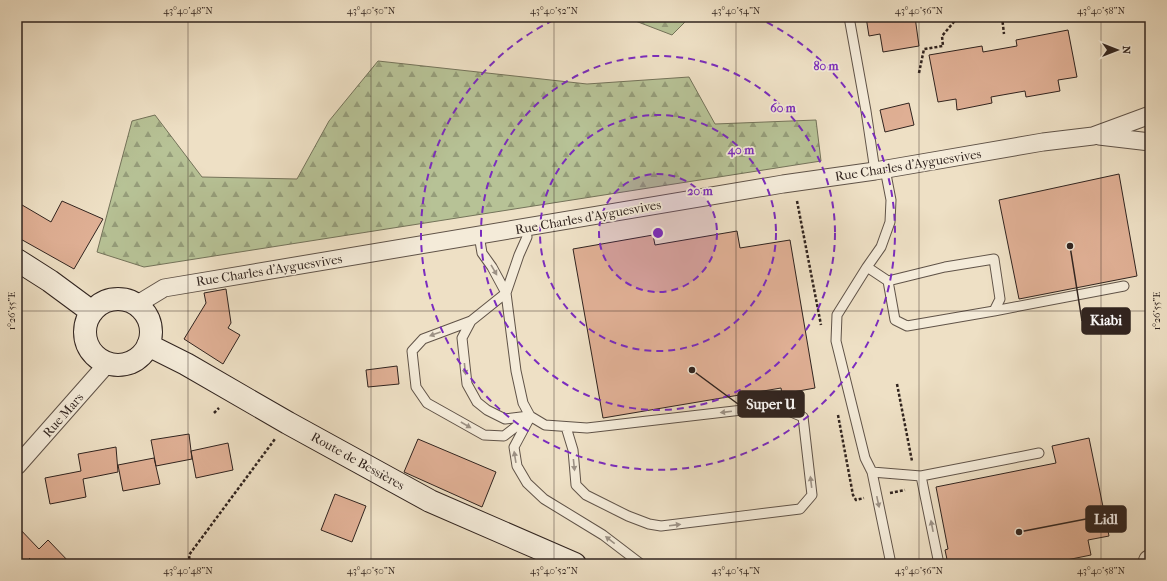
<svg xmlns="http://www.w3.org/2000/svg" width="1167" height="581" font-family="'IM FELL French Canon',serif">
<defs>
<pattern id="forest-firs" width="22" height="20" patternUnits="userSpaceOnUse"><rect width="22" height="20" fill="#b7c296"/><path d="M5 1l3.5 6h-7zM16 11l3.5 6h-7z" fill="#959d7a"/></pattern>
</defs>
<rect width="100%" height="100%" fill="#eee0c5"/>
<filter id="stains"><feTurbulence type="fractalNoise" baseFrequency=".005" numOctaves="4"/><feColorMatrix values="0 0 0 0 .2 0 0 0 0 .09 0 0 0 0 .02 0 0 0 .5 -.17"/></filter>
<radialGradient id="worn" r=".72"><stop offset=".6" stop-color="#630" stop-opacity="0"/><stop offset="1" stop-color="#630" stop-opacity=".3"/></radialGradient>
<path fill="url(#forest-firs)" stroke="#74735a" d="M625 17H690L672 35Z
M378 61 587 84 689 77 715 124 816 120 821 161 144 267 97 252 132 121 155 115 202 177 297 179 329 121Z"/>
<path fill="#dfaf94" stroke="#31241f" d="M866 17H915L919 46 883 52 880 34 869 36Z
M1068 30 1077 77 1058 80 1060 91 1026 97 1025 91 991 97 992 103 957 110 956 99 938 102 929 55 982 46 983 52 1017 46 1016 40Z
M909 103 914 125 885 132 880 110Z
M1119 174 1137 276 1019 299 999 200Z
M62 201 103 219 74 269 17 237V202L51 222Z
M737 231 740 248 790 240 815 388 782 394 781 388 603 418 573 249 653 235 655 245Z
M226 289 231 323 228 328 240 335 223 364 184 339 206 303 204 293Z
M397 366 399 384 368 387 366 370Z
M189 434 192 459 156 466 151 440Z
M1089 438 1109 536 1088 540 1091 555 1047 564H948L945 550 948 549 936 487 1056 463 1052 446Z
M418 439 496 472 482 507 404 472Z
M228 443 233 470 196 478 191 451Z
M116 447 118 472 83 479 86 497 50 504 45 478 81 471 78 454Z
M154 458 160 484 123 491 118 465Z
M335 494 366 506 352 542 321 530Z
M17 526 39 549 48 540 71 564H25L30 558 24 564H17Z"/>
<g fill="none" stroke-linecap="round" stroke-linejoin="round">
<defs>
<path id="service" d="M849 17 866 111 875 171
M479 235 482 253 492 267 506 293 519 255 527 237 525 227
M867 267 888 281 945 267 994 259 1000 299 994 311 907 326 895 320 888 281
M506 293 516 371 523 403 530 416 545 425 587 428 777 406 803 417 812 495 800 509 661 526 649 524 628 516 586 495 576 485 573 450 566 427
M506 293 471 321 462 338 467 384 477 402 487 410 505 419 529 416
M994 311 1124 286
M471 321 423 339 412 351 416 387 427 403 484 435 504 436 530 416
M529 419 514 447 517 466 527 483 544 499 603 535 641 564
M872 472 865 458 836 341 837 315 867 267 881 247 890 222 891 200 885 169
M921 476 1039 453
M891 564 872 472 921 476 939 564"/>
<path id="minor" d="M1099 136 1150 142
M136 305 164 288 783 184 875 171 1043 142 1093 136 1150 115
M17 466 107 364"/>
<path id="tertiary" d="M1149 564 1150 561"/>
<path id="secondary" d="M17 260 50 281 92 312
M85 332a33 33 0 1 1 66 0a33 33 0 1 1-66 0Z
M148 345 186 364 288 423 430 501 575 564"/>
</defs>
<use href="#service" stroke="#605348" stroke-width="11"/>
<use href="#minor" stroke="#605348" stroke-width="19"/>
<use href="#tertiary" stroke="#605348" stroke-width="24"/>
<use href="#secondary" stroke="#31241f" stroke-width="24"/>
<path stroke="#31241f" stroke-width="2.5" stroke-dasharray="3 2" stroke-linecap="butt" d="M1002 17 1004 34
M919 73 924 49 943 46 942 36 958 17
M797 201 821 325
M897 384 912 461
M214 413 219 408
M838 415 853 495 856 500 864 498
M890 493 905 490
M190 564 189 555 275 439"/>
<use href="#service" stroke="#f4ebd9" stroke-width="9"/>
<use href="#minor" stroke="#f4ebd9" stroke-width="17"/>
<use href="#tertiary" stroke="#f4ebd9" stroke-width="22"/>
<use href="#secondary" stroke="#f4ebd9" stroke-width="22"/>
</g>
<defs><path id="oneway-solid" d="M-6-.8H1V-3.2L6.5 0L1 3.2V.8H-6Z"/></defs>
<g fill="#9c9185">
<use href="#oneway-solid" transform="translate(494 270) rotate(60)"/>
<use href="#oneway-solid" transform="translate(435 334) rotate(160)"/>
<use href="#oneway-solid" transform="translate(465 369) rotate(84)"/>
<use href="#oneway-solid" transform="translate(726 412) rotate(173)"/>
<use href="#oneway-solid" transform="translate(466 425) rotate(30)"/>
<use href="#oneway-solid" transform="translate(515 457) rotate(-99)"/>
<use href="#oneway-solid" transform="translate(574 465) rotate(84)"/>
<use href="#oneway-solid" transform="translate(811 482) rotate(-97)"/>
<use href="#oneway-solid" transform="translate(878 502) rotate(78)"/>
<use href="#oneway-solid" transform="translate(675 525) rotate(-7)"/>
<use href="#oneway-solid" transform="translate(932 526) rotate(-101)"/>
<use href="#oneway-solid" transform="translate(610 540) rotate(-142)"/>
</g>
<path fill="none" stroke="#31241f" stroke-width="1" stroke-opacity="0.45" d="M188 17V564M371 17V564M554 17V564M736 17V564M919 17V564M1101 17V564M17 311H1150"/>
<circle cx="658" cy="233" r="59" fill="#7b2cbf" fill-opacity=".12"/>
<g fill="none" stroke="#7b2cbf" stroke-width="2" stroke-dasharray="7 5">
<circle cx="658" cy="233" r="59"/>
<circle cx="658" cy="233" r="118"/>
<circle cx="658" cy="233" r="177"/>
<path d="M756 17A237 237 0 1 1 560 17"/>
</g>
<g text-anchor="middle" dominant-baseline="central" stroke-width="3.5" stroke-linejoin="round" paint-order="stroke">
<g font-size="13" fill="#31241f" stroke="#f4ebd9">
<text transform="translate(908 165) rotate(-9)">Rue Charles d'Ayguesvives</text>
<text transform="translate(588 217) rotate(-10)">Rue Charles d'Ayguesvives</text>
<text transform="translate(269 270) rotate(-9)">Rue Charles d'Ayguesvives</text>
<text transform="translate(63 415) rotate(-49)">Rue Mars</text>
<text transform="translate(358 461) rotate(29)">Route de Bessières</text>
</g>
</g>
<circle cx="658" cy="233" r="6" fill="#7b2cbf" stroke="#f4ebd9" stroke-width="2"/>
<g font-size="12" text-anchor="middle" font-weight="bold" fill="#7b2cbf" stroke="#f4ebd9" stroke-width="3.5" stroke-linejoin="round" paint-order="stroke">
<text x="826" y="70">80 m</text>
<text x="783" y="112">60 m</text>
<text x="741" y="154">40 m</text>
<text x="700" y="195">20 m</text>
</g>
<path fill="none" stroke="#31241f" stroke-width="1.5" d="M1070 246L1082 321M692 370L738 404M1019 532L1086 519"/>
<g fill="#31241f" stroke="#f4ebd9" stroke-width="1.5">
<circle cx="1070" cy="246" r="4"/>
<circle cx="692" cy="370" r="4"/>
<circle cx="1019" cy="532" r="4"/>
</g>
<g fill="#31241f" stroke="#31241f" stroke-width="1.5">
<rect x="1082" y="308" width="48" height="26" rx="4"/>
<rect x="738" y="391" width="66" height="26" rx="4"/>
<rect x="1086" y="506" width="40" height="26" rx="4"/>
</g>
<g font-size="14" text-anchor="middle" font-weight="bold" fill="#fff">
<text x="1106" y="325">Kiabi</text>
<text x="771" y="409">Super U</text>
<text x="1106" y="524">Lidl</text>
</g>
<rect width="1167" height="581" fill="none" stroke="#eee0c5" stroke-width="44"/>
<g transform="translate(1117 50) rotate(90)" stroke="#f4ebd9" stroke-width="3" paint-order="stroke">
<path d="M0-3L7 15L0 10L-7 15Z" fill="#31241f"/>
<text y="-6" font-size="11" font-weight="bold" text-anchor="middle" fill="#31241f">N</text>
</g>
<rect x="22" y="22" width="1123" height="537" fill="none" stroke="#31241f" stroke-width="1.5"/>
<g font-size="10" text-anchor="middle" fill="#31241f">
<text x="188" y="14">43°40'48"N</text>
<text x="371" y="14">43°40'50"N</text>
<text x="554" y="14">43°40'52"N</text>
<text x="736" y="14">43°40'54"N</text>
<text x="919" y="14">43°40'56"N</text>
<text x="1101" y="14">43°40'58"N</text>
<text transform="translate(1156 311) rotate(-90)" y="4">1°26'55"E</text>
<text transform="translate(11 311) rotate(-90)" y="4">1°26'55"E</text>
<text x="188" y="574">43°40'48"N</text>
<text x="371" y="574">43°40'50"N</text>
<text x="554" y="574">43°40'52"N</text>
<text x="736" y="574">43°40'54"N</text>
<text x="919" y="574">43°40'56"N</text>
<text x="1101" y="574">43°40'58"N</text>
</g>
<rect width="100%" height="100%" filter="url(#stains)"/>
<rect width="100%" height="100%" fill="url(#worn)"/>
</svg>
